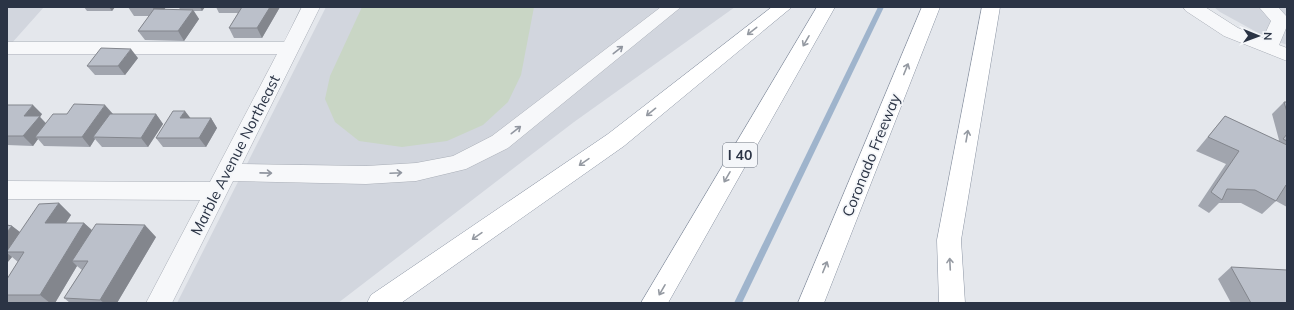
<svg xmlns="http://www.w3.org/2000/svg" width="1294" height="310" font-family="Mulish,sans-serif">
<rect width="100%" height="100%" fill="#e4e7ec"/>
<path fill="#d2d6de" d="M7 7H44L11 44H7Z
M326 7H735L574 122 338 303H177Z
M1214 7H1287V45L1262 35 1220 12Z"/>
<path fill="#c9d6c5" d="M362 7H534L521 75 508 102 483 125 447 141 402 147 359 141 335 122 325 99 330 76Z"/>
<g fill="none" stroke-linecap="round" stroke-linejoin="round">
<path fill="#9fb4cc" fill-rule="evenodd" d="M878 7H884L742 303H734Z"/>
<defs>
<path id="minor" d="M302 7H320L242 164 366 166 416 163 453 156 492 136 661 7H681L508 148 466 169 416 181 366 184 233 181 172 303H146L200 200 7 199V181L210 182 277 54H7V42H284Z
M1183 7H1205L1238 28 1263 38 1271 21 1259 7H1278L1287 17V26L1279 45 1287 48V61L1224 36 1186 11Z"/>
<path id="highway" d="M772 7H792L624 146 401 303H367L371 295 608 134Z
M817 7H835L668 303H641Z
M922 7H940L824 303H798Z
M982 7H1000L961 240 965 303H939L937 240Z"/>
</defs>
<use href="#minor" stroke="#a9aeb7" stroke-width="1"/>
<use href="#highway" stroke="#8b94a3" stroke-width="1"/>
<use href="#minor" fill="#f7f8fa" fill-rule="evenodd"/>
<use href="#highway" fill="#fff" fill-rule="evenodd"/>
</g>
<path fill="#a1a5ae" d="M84 7H115L112 11H87Z
M128 7H166L164 10H180L179 7H205L202 11H194L199 19 184 41 145 40 138 31 149 16H134Z
M216 7H280L262 38H234L229 28 238 13H219Z
M138 58 125 75H95L87 66Z
M1284 102H1287V207L1276 201 1262 214 1241 203H1219L1209 213 1198 206 1226 164 1196 151 1225 116 1278 141 1279 140 1272 114Z
M7 105 42 114 40 117 46 123 113 114H156L163 124 148 147H102L95 139 90 147 44 146 38 139 33 146 7 145Z
M190 118H211L217 128 206 147H163L156 138Z
M59 203 71 215 66 223H84L92 230 156 237 117 303H70L64 298 82 270 77 266 55 303H7V279L18 262 12 257 7 263V225L12 226 20 232Z
M1231 267 1287 303H1231L1218 279Z"/>
<path fill="#83868d" d="M109 7H115L112 11Z
M152 7H166L159 16Z
M200 7H205L202 11Z
M270 7H280L262 38 257 28Z
M193 10 199 19 184 41 178 31Z
M131 49 138 58 125 75 118 66Z
M33 105 42 114 40 117 48 126 35 137 38 139 33 146 23 136 24 116Z
M105 105 113 114 93 137 95 139 90 147 82 137Z
M185 111 192 120 180 118Z
M156 114 163 124 148 147 141 138Z
M211 118 217 128 206 147 199 138Z
M59 203 71 215 58 235 45 223Z
M84 223 96 234 72 261 77 266 55 303H50L40 295Z
M145 225 156 237 117 303H104L100 300Z
M12 226 26 237 7 252V232Z
M7 253 12 257 7 263Z"/>
<path fill="#bbc0ca" stroke="#83868d" d="M242 7H270L257 28H229Z
M154 9 193 10 178 31H138Z
M101 48 131 49 118 66H87Z
M1284 102H1287V112Z
M74 104 105 105 82 137H35L53 114H67Z
M7 105H33L24 116H40L23 136H7Z
M173 111H185L180 118H211L199 138H156Z
M110 114H156L141 138 93 137Z
M1225 116 1287 145V186L1286 185 1276 201 1255 190 1227 189 1222 200 1211 192 1239 151 1208 137Z
M1287 134V141L1283 139Z
M59 203 45 223H84L40 295H7V279L24 252H7V251L39 204Z
M96 224 145 225 100 300 64 298 88 261H72Z
M7 225 12 226 7 232Z
M1231 267 1287 270V303H1251Z"/>
<defs><path id="oneway-shaft" d="M-6 0H5M1.5-3L5.5 0L1.5 3" fill="none" stroke-width="1.6" stroke-linecap="round" stroke-linejoin="round"/></defs>
<g stroke="#959aa2">
<use href="#oneway-shaft" transform="translate(752 31) rotate(142)"/>
<use href="#oneway-shaft" transform="translate(806 41) rotate(120)"/>
<use href="#oneway-shaft" transform="translate(906 69) rotate(-68)"/>
<use href="#oneway-shaft" transform="translate(651 112) rotate(141)"/>
<use href="#oneway-shaft" transform="translate(967 136) rotate(-80)"/>
<use href="#oneway-shaft" transform="translate(584 162) rotate(145)"/>
<use href="#oneway-shaft" transform="translate(727 177) rotate(120)"/>
<use href="#oneway-shaft" transform="translate(477 236) rotate(145)"/>
<use href="#oneway-shaft" transform="translate(950 264) rotate(-93)"/>
<use href="#oneway-shaft" transform="translate(825 267) rotate(-68)"/>
<use href="#oneway-shaft" transform="translate(662 290) rotate(120)"/>
</g>
<g stroke="#9196a0">
<use href="#oneway-shaft" transform="translate(618 50) rotate(-38)"/>
<use href="#oneway-shaft" transform="translate(516 130) rotate(-38)"/>
<use href="#oneway-shaft" transform="translate(266 173) rotate(1)"/>
<use href="#oneway-shaft" transform="translate(396 173) rotate(-3)"/>
</g>
<g text-anchor="middle" dominant-baseline="central" stroke-width="3.5" stroke-linejoin="round" paint-order="stroke">
<rect fill="#f4f6f9" stroke="#676e7b" stroke-width="1" x="723" y="143" width="34" height="24" rx="3"/>
<g font-size="14" font-weight="bold" fill="#2b3445">
<text x="740" y="155">I 40</text>
</g>
<g font-size="15" fill="#2b3445" stroke="#f4f6f9">
<text transform="translate(235 155) rotate(-63)">Marble Avenue Northeast</text>
<text transform="translate(871 155) rotate(-68)">Coronado Freeway</text>
</g>
</g>
<rect width="1294" height="310" fill="none" stroke="#2b3445" stroke-width="16"/>
<g transform="translate(1258 36) rotate(91)" stroke="#f4f6f9" stroke-width="3" paint-order="stroke">
<path d="M0-3L7 15L0 10L-7 15Z" fill="#2b3445"/>
<text y="-6" font-size="11" font-weight="bold" text-anchor="middle" fill="#2b3445">N</text>
</g>
</svg>
